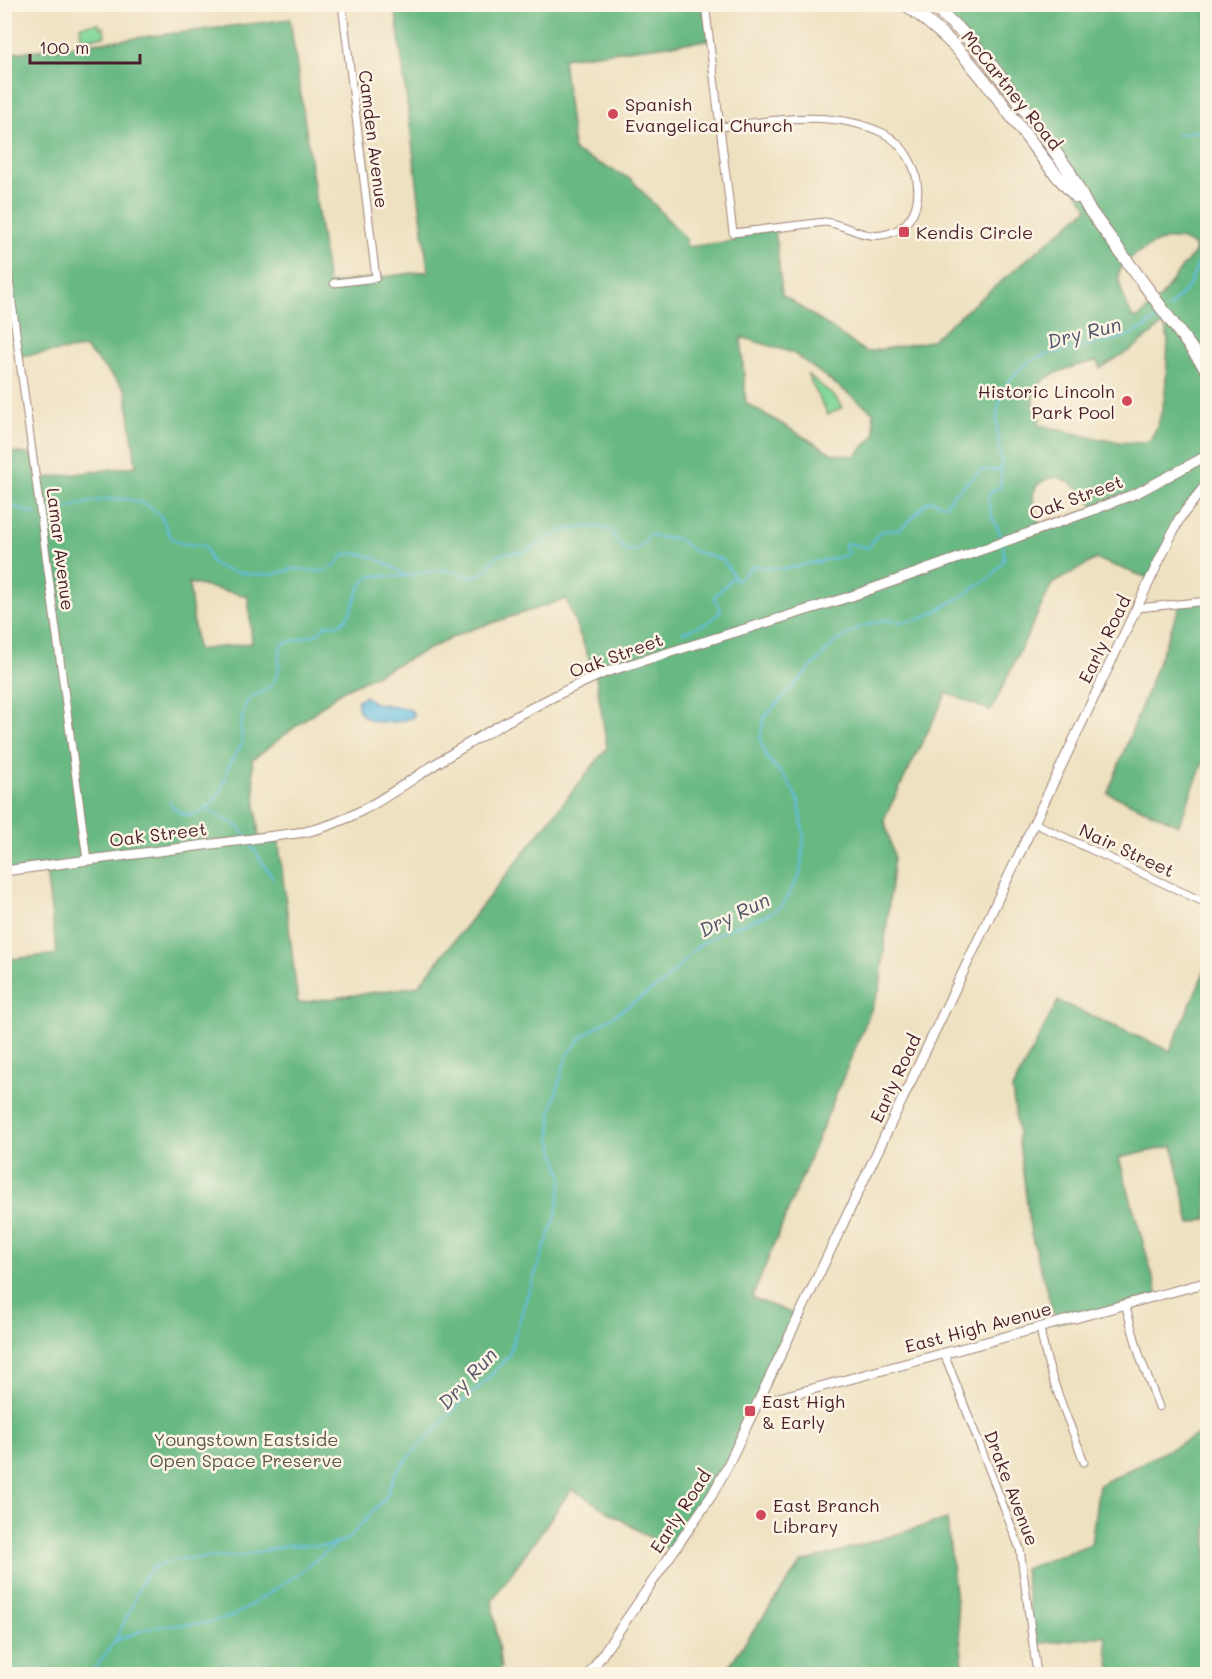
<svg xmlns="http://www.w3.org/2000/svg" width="1212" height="1679" font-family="Mali,sans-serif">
<rect width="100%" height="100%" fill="#fcf5e5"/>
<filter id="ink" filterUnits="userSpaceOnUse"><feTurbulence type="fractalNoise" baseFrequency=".0167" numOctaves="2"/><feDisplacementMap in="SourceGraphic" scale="12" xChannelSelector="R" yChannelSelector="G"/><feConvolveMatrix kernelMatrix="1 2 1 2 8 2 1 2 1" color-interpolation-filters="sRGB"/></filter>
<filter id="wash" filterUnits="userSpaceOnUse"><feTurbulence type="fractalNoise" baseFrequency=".008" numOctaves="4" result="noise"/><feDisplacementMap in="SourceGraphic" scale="24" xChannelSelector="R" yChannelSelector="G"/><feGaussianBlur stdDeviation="1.35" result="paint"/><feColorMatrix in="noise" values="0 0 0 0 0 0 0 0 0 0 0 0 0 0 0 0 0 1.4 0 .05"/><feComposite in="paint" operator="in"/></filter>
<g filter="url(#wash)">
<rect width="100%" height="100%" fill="#eee1c1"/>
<path fill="#81d79a" stroke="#667b62" stroke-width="1.5" d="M99 23 100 28 104 27 105 36 81 39 80 26Z
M807 374 834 396 843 407 828 415Z"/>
<path fill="#68b882" stroke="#596c56" stroke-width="1.5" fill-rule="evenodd" d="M395 5H705L709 40 563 58 574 151 631 179 686 239 687 247 734 241 733 233 775 228 782 294 866 352 930 341 1088 208 1012 92 931 5H1207L1208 394 1205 396 1208 416 1207 482 1188 507 1151 579 1096 559 1052 584 991 711 947 693 884 819 894 856 880 988 752 1298 799 1316 727 1467 673 1552 572 1489 492 1600 501 1668 495 1674H5L4 960 57 954 45 866 5 871V451L33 455 37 479 136 466 126 390 85 348 20 356 5 266V54L290 19 328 284 428 271ZM1169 239H1180L1194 245 1195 253 1182 267 1161 297 1138 318H1133C1128 309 1117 283 1119 273 1123 257 1155 242 1169 239ZM1164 324C1169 335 1168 345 1167 357 1166 386 1166 413 1150 440 1129 450 1061 430 1037 424L1041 419C1013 379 1069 367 1097 361L1100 368 1134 348ZM741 337 793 353 873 412 875 435 855 456 833 454 746 403ZM1058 477C1073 483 1086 494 1095 508L1041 528C1033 503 1023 481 1058 477ZM189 583 248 596 252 643 197 650ZM566 599 596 677 607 748 418 986 298 1003 278 836 259 838 252 760 342 691 464 632Z
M1207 601V752L1179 825 1108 793 1181 603Z
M1207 965V1219L1190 1224 1173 1146 1119 1158 1158 1295 1056 1323 1031 1234 1012 1089 1058 1001 1170 1051Z
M1207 1430V1674H1111L1105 1636 1034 1644 1024 1569 1091 1544 1099 1485Z
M947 1519 964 1674H723L801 1563Z"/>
<path fill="#65bee2" stroke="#586e86" stroke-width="1.5" d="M365 696 375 703 407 708 412 711 414 716C399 726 353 727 358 700Z"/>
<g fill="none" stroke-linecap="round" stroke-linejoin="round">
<path stroke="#65bee2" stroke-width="2" d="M1177 135 1208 129
M1169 308 1189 286 1201 256 1208 248
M4 504 36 514
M50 513C83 503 134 485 161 517 167 524 165 533 174 540 183 547 196 543 206 547 207 551 208 557 210 560 218 573 259 576 273 574 281 573 288 570 296 569 308 568 322 576 333 567 338 564 341 557 346 554 370 551 387 564 407 576
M1002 538C998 529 981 498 992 491 994 489 998 489 1001 487 1001 477 1002 468 1001 459 999 442 995 426 998 409 1016 324 1110 367 1162 314
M683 632C696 627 715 623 721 608L714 599 715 596 733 577
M169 801C185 828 210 812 221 789 226 781 226 771 230 763 233 756 240 750 242 743 243 738 241 733 241 729 241 723 244 707 247 702 253 693 267 692 273 683 283 670 276 657 282 644L317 634 326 625C330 624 336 625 339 624 357 615 353 588 368 578 377 573 387 577 395 577 411 577 425 570 441 570 454 570 468 580 481 574 490 571 491 560 499 555 508 550 516 555 526 551 534 548 541 542 549 537 568 528 591 523 611 531 617 542 627 559 641 546 645 544 646 537 649 534L661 538H677L693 551 723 560 737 581 753 566 785 569 844 556 849 553 844 546 847 543 868 548 878 534 882 531 898 530 909 522 928 501C935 499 939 506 946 505L952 496 981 470H1002
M206 808C221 822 235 817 246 837
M249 842 272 877
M115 1641 151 1627 206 1623 234 1616 295 1576 335 1545
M91 1674 115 1641 128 1615 142 1580 155 1566 180 1559 241 1556 289 1545 329 1546 348 1539 386 1497 395 1473 420 1445 459 1405 488 1379 509 1355 525 1302 555 1219 563 1178 551 1139V1113L566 1057 582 1037 664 982 698 946 727 929 763 917 783 905 800 874 804 838 799 802 788 781 767 758 760 740 764 718 833 644 860 627 885 620 898 622 921 619 956 600 991 577 1004 560 1003 544"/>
</g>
</g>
<g filter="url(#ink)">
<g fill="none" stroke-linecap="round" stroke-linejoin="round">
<defs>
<path id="minor" d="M705 4 733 233 825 222C845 224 862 238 882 235 934 226 925 154 883 133 832 109 774 120 721 127
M4 243 87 860
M334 283 376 278 342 4
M1137 608 1208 601
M1034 823 1208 904
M1125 1304 1140 1357 1159 1407
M1040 1327C1047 1375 1068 1417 1084 1462
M944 1353 1020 1549 1037 1674"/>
<path id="tertiary" d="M4 871 305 832C358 821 400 786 445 758 496 726 551 696 606 672L849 597 1085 513 1137 493 1208 455
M757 1404 1208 1282
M589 1674 712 1495 727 1467 1179 519 1208 482"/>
<path id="trunk" d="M905 4C929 22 951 40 970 63 1008 106 1036 157 1077 197
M931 4 962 32 985 57 1012 92 1069 171 1088 208 1208 371"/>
</defs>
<use href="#minor" stroke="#9c8076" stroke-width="9"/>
<use href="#tertiary" stroke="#9c8076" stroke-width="11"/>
<use href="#trunk" stroke="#9c8076" stroke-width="14"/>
<use href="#minor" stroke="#fff" stroke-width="7"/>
<use href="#tertiary" stroke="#fff" stroke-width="9"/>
<use href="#trunk" stroke="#fff" stroke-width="12"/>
</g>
</g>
<g fill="#d1495b" stroke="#fcf5e5" stroke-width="2">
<circle cx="613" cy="114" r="6"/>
<rect x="898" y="226" width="12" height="12" rx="3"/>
<circle cx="1127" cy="401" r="6"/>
<rect x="744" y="1405" width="12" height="12" rx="3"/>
<circle cx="761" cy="1515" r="6"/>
</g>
<g text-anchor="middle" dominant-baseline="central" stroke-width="5" stroke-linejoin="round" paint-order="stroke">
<g font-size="18" fill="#4a1f2b" stroke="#fcf5e5">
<text transform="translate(1012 90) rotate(51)">McCartney Road</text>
<text transform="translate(374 139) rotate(83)">Camden Avenue</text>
<text transform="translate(1076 497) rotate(-20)">Oak Street</text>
<text transform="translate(61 549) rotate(83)">Lamar Avenue</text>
<text transform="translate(1104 639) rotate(-64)">Early Road</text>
<text transform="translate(616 655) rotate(-20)">Oak Street</text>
<text transform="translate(158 834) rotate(-7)">Oak Street</text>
<text transform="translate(1127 850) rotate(25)">Nair Street</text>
<text transform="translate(895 1078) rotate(-65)">Early Road</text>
<text transform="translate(978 1327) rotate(-15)">East High Avenue</text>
<text transform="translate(1012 1488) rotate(69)">Drake Avenue</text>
<text transform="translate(680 1511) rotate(-57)">Early Road</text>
</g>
<g font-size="18" fill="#4a1f2b" stroke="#fcf5e5" text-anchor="start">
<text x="625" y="104">Spanish<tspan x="625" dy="21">Evangelical Church</tspan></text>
<text x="916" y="232">Kendis Circle</text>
<text x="1115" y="391" text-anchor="end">Historic Lincoln<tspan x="1115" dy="21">Park Pool</tspan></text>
<text x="762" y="1401">East High<tspan x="762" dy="21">&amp; Early</tspan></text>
<text x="773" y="1505">East Branch<tspan x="773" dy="21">Library</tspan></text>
</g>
<g font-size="18" fill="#5a564c" stroke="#fcf5e5">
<text x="246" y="1439">Youngstown Eastside<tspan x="246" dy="21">Open Space Preserve</tspan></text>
</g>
<g font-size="20" font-style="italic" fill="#53576b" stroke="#fcf5e5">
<text transform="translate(1084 332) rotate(-14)">Dry Run</text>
<text transform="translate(734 914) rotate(-26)">Dry Run</text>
<text transform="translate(467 1378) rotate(-47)">Dry Run</text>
</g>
</g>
<rect width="1212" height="1679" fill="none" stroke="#fcf5e5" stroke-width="24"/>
<path d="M30 54v9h110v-9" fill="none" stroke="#4a1f2b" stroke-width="3"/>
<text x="39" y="54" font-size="18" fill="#4a1f2b" stroke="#fcf5e5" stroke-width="4.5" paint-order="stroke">100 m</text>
</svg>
